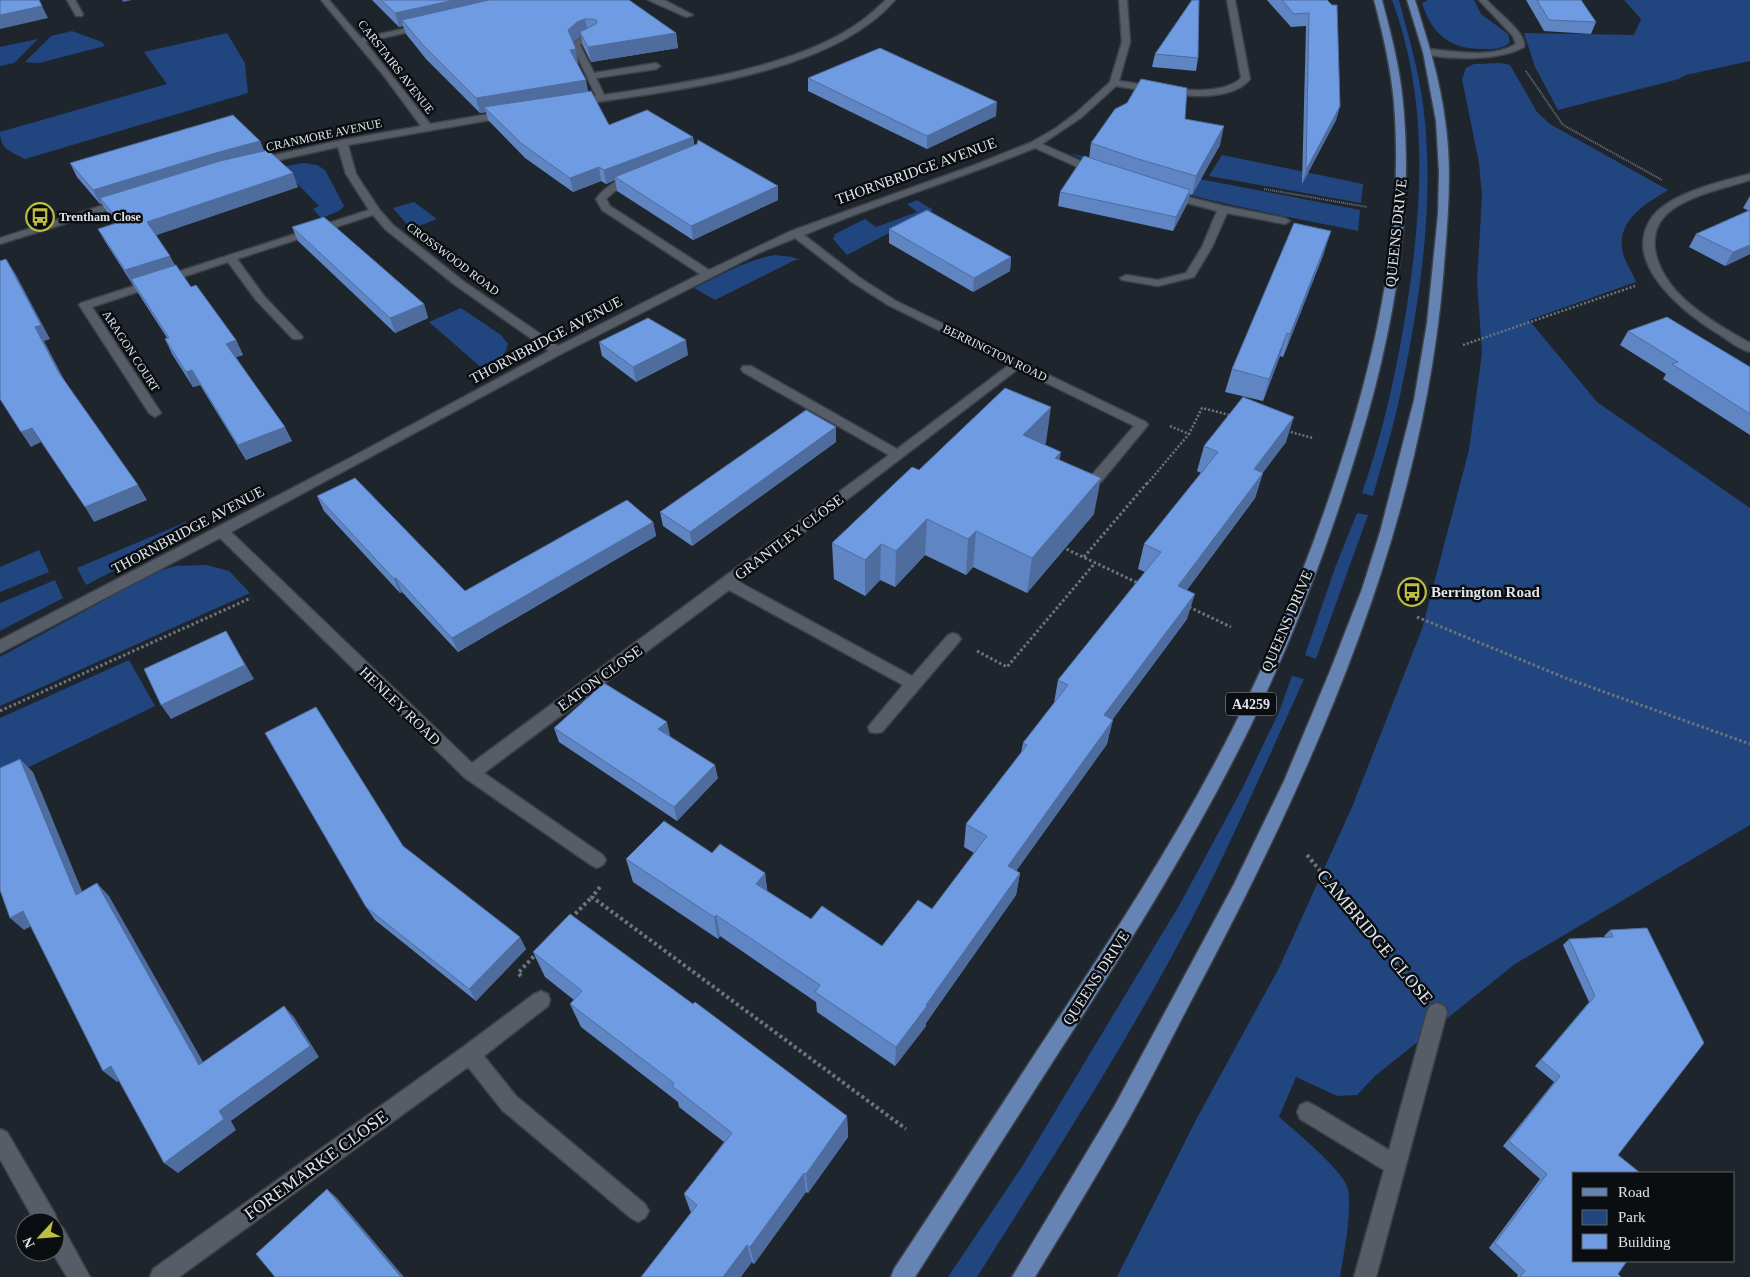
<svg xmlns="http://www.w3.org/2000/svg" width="1750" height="1277" font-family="Georgia,serif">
<rect width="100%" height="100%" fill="#1f252d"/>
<path fill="#21457f" d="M1392 0H1399C1408 34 1418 68 1423 104 1436 203 1419 308 1398 405 1391 436 1381 466 1373 496L1362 493C1384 430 1398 365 1408 299 1423 198 1428 97 1392 0Z
M1428 0H1474L1481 14 1508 34 1510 42C1504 49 1494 49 1485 49 1451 50 1432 35 1422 3Z
M1624 0H1750V61L1686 75 1679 79 1558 110 1535 67 1524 33 1634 35 1641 19Z
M72 31 102 42 105 46 39 63 25 62 51 36Z
M227 33 245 63 248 93 25 159C11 152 0 149 0 132L167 84 144 52Z
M38 39 14 63 0 66V47Z
M1501 63 1510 65 1537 112 1550 124 1668 190C1644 205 1613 222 1624 257 1627 265 1633 274 1636 282L1529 320 1597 402 1750 508V825L1515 964 1375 1076 1357 1095 1337 1096 1296 1077 1279 1117C1293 1129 1345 1172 1348 1189 1352 1214 1344 1251 1340 1277H1117L1197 1118 1279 968 1352 807 1422 629 1469 450 1482 353 1477 282 1482 196 1479 163 1462 79 1466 68 1474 64Z
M1071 154 1360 210 1358 231C1262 211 1161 195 1071 154Z
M1222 155 1363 184 1361 203 1209 176Z
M304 163 317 165 325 170 344 206 339 211 321 218 313 209 319 206 281 167Z
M917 200 933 210 847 255 833 239 835 234 865 219 876 227 917 212 907 204Z
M414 202 437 219 411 229 393 208Z
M775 255 792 257 800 260H795L715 300 694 288C720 275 746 260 775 255Z
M461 308 501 335 508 344C506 358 494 363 483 369L429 322Z
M1357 513 1368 515 1316 659 1305 655 1335 568Z
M186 522 187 533 86 585 77 568Z
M39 550 49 572 0 592V567Z
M207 565 229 571 250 593 0 706V657L158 571 176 566Z
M55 580 63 598 0 631V603Z
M129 660 155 706 0 781V718Z
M1292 676 1304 679C1264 767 1226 856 1180 941 1118 1057 1047 1166 977 1277H948L1023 1165 1180 904 1242 789 1279 712Z"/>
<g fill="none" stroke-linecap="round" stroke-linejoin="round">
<defs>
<path id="minor" d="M67 0H75L83 14 82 16H76Z
M321 0H329L361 38 426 24V28L365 42 430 124 507 111 512 114 507 117 348 145 356 174 379 209 393 225 463 281 558 346 700 274 602 210 596 199C604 188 624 173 639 176L640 178 615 191 606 199 610 206 709 270 791 231 972 166 1032 142 1056 128 1076 113 1110 82 1122 42 1119 0H1127L1130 42 1119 81C1150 85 1217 101 1241 78L1227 0H1235L1250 79C1226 109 1150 91 1116 86L1082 117 1042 144 1101 170V174H1093L1035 148C959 179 880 203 804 235L860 278 896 301 1146 422 1148 425 1101 482H1091L1089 479 1091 476 1134 426 1018 369 739 582 912 676 948 635 953 633 958 635 961 639 958 643 882 732 876 733 870 732 868 727 903 685 729 590 484 773 603 855 606 860 603 865 597 868 591 865 465 778 220 538 0 653V640L350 458 549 351 455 285 385 229 373 215 237 259 264 296 301 335 303 337 301 339H293L256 300 228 262 92 307 161 413 155 417 149 413 79 305 81 303 369 210 346 174 338 147 257 165 252 162 257 159 342 140 421 126 384 76ZM795 238 852 282 888 305 1009 365 897 449 751 366H743L741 369 743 372 889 455 472 763 231 532 561 354 759 253Z
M648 0H664L693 15 686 17Z
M886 0H895C829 76 672 90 577 105L572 102 577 99 596 96 572 45C577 38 591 31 598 36L580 45 594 73 656 63 660 66 656 69 596 78 604 95C683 83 794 69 860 22 869 16 878 7 886 0Z
M1479 0H1487C1496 12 1527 32 1524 47 1499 61 1452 60 1424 54V50L1427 49C1455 51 1491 59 1516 44L1513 36Z
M1750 174V180C1723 189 1692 194 1669 212 1657 222 1653 235 1655 250 1663 295 1713 322 1750 343V352C1739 349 1729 341 1720 335 1686 314 1618 263 1653 216 1671 193 1722 181 1750 174Z
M1169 192 1224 206 1285 218 1290 221 1285 224 1227 213 1212 247 1194 277 1158 286 1122 280 1120 278 1126 275 1158 280 1186 273 1202 247 1217 211 1165 197 1164 195Z
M123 199 127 200 128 202 127 204 0 244V238Z
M541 991 548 994 550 1000 548 1006 484 1056 516 1096 645 1204 649 1211 645 1218 638 1222 631 1218 502 1110 468 1067 179 1277H150L153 1269 463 1047 534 994Z
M1437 1003 1444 1006 1447 1012 1376 1277H1354L1384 1170 1300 1119 1297 1112 1300 1105 1307 1102 1314 1105 1389 1150 1427 1012 1430 1006Z
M0 1129 7 1132 55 1214 58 1222 56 1226 63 1228 90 1277H67L52 1252H55V1222H35L0 1159Z"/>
<path id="major" d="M1374 0H1382C1391 34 1400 68 1403 103 1415 227 1389 352 1351 470 1324 557 1291 642 1251 725 1195 839 1128 946 1059 1052 1011 1127 963 1202 915 1277H891L894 1269C944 1193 994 1117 1044 1040 1111 939 1178 837 1233 728 1275 645 1310 557 1339 468 1377 351 1404 227 1394 103 1391 68 1383 34 1374 0Z
M1407 0H1415C1427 39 1440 79 1445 120 1453 172 1447 226 1443 278 1422 521 1322 751 1210 965 1183 1015 1158 1067 1130 1117 1100 1171 1067 1224 1035 1277H1012L1115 1105 1234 884 1284 781 1330 671 1362 589 1380 532 1414 400 1427 323 1438 214 1439 172 1436 121 1423 52Z"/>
</defs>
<use href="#minor" stroke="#3d4148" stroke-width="3"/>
<use href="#major" stroke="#3d4148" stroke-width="3"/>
<path stroke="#6e747b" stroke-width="2" stroke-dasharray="1 1" stroke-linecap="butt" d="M1526 71 1563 125 1662 180
M1264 189 1367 207"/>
<path stroke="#6e747b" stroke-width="2.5" stroke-dasharray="2 2" stroke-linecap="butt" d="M1463 345 1635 286
M1170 426 1189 434 1202 408 1233 416
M1287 431 1313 438
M1147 484 1189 434"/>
<path stroke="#6e747b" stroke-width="3" stroke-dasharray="2.5 2.5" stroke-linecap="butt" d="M1062 547 1140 584
M1084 557 1148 482
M1189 607 1231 627
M1417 617 1568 679 1750 744
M977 651 1007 667 1095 563
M0 711 251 598"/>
<path stroke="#6e747b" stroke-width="4" stroke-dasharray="3 3" stroke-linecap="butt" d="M1307 855 1419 990
M600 887 592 897 906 1129
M571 918 592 897
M521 976 518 973 537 953"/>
<use href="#minor" fill="#575d66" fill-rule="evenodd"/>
<use href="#major" fill="#6584b3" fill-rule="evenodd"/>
</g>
<path fill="#5f85c2" d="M372 0H629L676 33 678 48 591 62 583 46 581 36 573 42 578 64 588 91 609 125 693 137 694 145 778 200 693 240 617 191 615 180 606 184 601 181 573 192 525 158 488 120 486 112 480 113 426 59 406 34 403 26 399 27Z
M1267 0H1327L1340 106 1336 120 1302 184 1306 26 1291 27Z
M1526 0H1581L1596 22 1591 34 1544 31Z
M1155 54 1198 58 1196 71 1152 67Z
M808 78 996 116 927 149 808 91Z
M1185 119 1220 145 1192 195 1190 194 1187 204 1173 231 1058 206 1060 192 1089 158 1091 143Z
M260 141 264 151 298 187 156 235 175 265 191 287 236 340 243 355 236 357 292 441 246 460 200 385 193 387 172 354 165 339 167 338 106 243 98 229 116 223 107 212 102 204H100L77 177 70 163Z
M1750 196V254L1725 266 1689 247 1696 234 1749 211 1743 208Z
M292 227 424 304 428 318 395 333 298 241Z
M889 229 1011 257 1010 271 973 292 889 243Z
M1324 253 1283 357 1280 356 1263 401 1225 392 1232 369Z
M1628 331 1750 367V435L1663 379 1666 374 1620 345Z
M599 342 688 355 636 382 602 356Z
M836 442 692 546 663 526 660 512Z
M1286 442 1263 472 1255 498 1187 590V619L1112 720 1107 744 1016 871 1020 873 1016 895 926 1023V1026L895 1066 817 1012 816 1002 720 936 718 939 633 882 626 859 712 853 765 873 767 891 811 919 882 946 932 909 974 853 964 847 966 824 1021 753 1023 743 1054 703 1058 680 1145 572 1138 569 1144 544 1201 473 1197 471 1204 446Z
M1046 443 1044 445 1059 460 1094 514 1027 593 973 567 966 575 925 555 895 587 880 580 865 596 834 579 832 543 919 470Z
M317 496 465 591 653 522 656 536 458 652 402 592 400 593 324 511Z
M554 728 670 735 669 736 718 778 677 821 559 742Z
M403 846 526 949 476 1001 375 920 366 907Z
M1647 928 1574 1173 1618 1274 1621 1277H1517L1518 1275 1489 1248 1540 1179 1503 1146 1554 1082 1535 1066 1589 1002 1563 945 1569 939 1605 937 1604 936 1610 930Z
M533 952 847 1116 848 1137 808 1193 806 1192 754 1264 691 1213 684 1194 724 1142 679 1107 678 1102 581 1027 570 1004 574 1000 545 977Z"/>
<path fill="#4e6c9e" d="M39 0 48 18 0 29V15Z
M122 0H132L123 2Z
M454 0H518L402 20 403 26 399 27 395 13Z
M585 19 588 33 580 32 581 36 571 44 568 30 577 22Z
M676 33 678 48 591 62 588 47Z
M576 49 578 64 573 65 570 50Z
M586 80 589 95 484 107 486 112 480 113 476 98Z
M997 102 996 116 927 149V136Z
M1340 106 1336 120 1302 184 1306 170Z
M1224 126 1220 145 1192 195 1196 176Z
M693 137 695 150 615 177V180L606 184 604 170Z
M260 141 265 155 100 198 102 204H100L93 190 212 154Z
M599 167 601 181 573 192 570 178Z
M293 173 298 187 154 236 147 222Z
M778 186V200L693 240 691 226Z
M1190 190 1187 204 1173 231 1176 217Z
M1331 231 1324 253 1283 357 1290 334Z
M1750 245V254L1725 266 1733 252Z
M170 256 177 270 131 279 133 284H132L125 270Z
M1011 257 1010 271 973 292 974 278Z
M6 259 15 273 50 339 44 341 68 387 59 373 35 327Z
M424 304 428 318 395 333 390 318Z
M1287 333 1280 356 1263 401 1269 379Z
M236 340 243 355 233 358 226 344Z
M686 340 688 355 636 382 633 367Z
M192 370 200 385 193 387 186 372Z
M1051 407 1046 443 1019 471 1023 435Z
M1294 417 1286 442 1247 494 1254 469Z
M285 427 292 441 246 460 238 445Z
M836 427V442L692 546 690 532Z
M32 428 41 442 31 447 21 432Z
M1061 452 1055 488V458Z
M1263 473 1255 498 1171 611 1178 586Z
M1101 478 1094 514 1027 593 1032 558Z
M138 485 147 500 94 522 85 507Z
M927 519 925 555 895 587 896 551Z
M653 522 656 536 458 652 452 638Z
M976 531 973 567 966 575 968 539Z
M881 544 880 580 865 596V560Z
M396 578 402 592 400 593 394 579Z
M1195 594 1187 619 1098 739 1104 715Z
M226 631 254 679 171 719 161 705Z
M1113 720 1107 744 1004 888 1008 866Z
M667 722 670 735 662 743 658 729Z
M20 759 33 772 89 908 76 895Z
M715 765 718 778 677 821 674 807Z
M765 873 768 895 756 884Z
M1020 873 1016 895 926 1023V1026L895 1066 896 1047Z
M97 883 109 896 211 1076 199 1065Z
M23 911 37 923 24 930 10 918Z
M716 915 720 936 718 939 714 917Z
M520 937 526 949 476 1001 469 989Z
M284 1006 294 1017 319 1057 231 1121 236 1130 178 1173 164 1163 219 1111Z
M111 1066 125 1077 117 1082 103 1071Z
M847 1116 848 1137 808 1193 806 1174Z
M804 1173 806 1192 754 1264 750 1247Z
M327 1189 337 1198 404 1277H401Z
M747 1245 752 1262 741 1277H723Z"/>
<path fill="#6f9be2" stroke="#4e6c9e" d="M0 0H39L42 6 0 15Z
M381 0H454L395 13Z
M489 0H629L676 33 588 47 580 32 596 24 597 21 593 19H585L577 22 568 30 576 49 570 50 586 80 476 98 422 44 402 20Z
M1192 0H1199L1198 58 1155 54Z
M1282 0H1327L1332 5H1337L1340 106 1306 170 1309 13 1294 14Z
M1537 0H1581L1596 22 1549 20Z
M880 48 997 102 927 136 808 78Z
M1141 79 1187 88 1185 119 1224 126 1196 176 1135 158 1091 143 1115 109 1127 103Z
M591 91 609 125 647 110 693 137 604 170 599 167 570 178 522 144 484 107Z
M233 115 260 141 212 154 93 190 70 163Z
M698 140 778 186 691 226 615 177 697 144Z
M268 150 293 173 147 222 170 256 125 270 98 229 120 222 100 198 220 161Z
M1084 156 1190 190 1176 217 1060 192Z
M927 210 1011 257 974 278 889 229Z
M1750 210V245L1733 252 1696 234Z
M324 217 424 304 390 318 292 227Z
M1294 223 1331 231 1290 334 1287 333 1269 379 1232 369Z
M6 259 41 325 35 327 59 373 138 485 85 507 32 428 21 432 0 399V261Z
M176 265 191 287 196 285 236 340 226 344 285 427 238 445 192 370 186 372 165 339 169 338 131 279Z
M1667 317 1750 367V414L1672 364 1678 362 1628 331Z
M648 318 686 340 633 367 599 342Z
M1005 388 1051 407 1023 435 1061 452 1055 458 1101 478 1032 558 976 531 968 539 927 519 896 551 881 544 865 560 832 543 912 467 919 470Z
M1243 397 1294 417 1254 469 1263 473 1178 586 1195 594 1104 715 1113 720 1008 866 1020 873 926 1005 927 1006 896 1047 815 992 820 985 716 915 714 917 626 859 664 821 712 853 720 844 765 873 756 884 811 919 822 906 882 946 918 900 932 909 987 836 966 824 1027 745 1023 743 1068 685 1058 680 1161 552 1144 544 1218 452 1204 446Z
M806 410 836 427 690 532 660 512Z
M355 478 465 591 627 500 653 522 452 638 396 578 394 579 317 496Z
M226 631 245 665 161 705 144 669Z
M604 683 667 722 658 729 715 765 674 807 554 728Z
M316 707 403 846 520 937 469 989 366 907 265 733Z
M20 759 76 895 97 883 199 1065 284 1006 310 1046 219 1111 224 1119 164 1163 111 1066 103 1071 23 911 10 918 0 890V768Z
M570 914 693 1004 695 1002 847 1116 806 1174 804 1173 750 1247 747 1245 723 1277H641L697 1205 684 1194 732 1133 672 1086 674 1083 570 1004 582 991 533 952Z
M1647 928 1704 1043 1618 1155 1639 1172 1638 1173H1574V1261H1627L1618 1274 1621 1277H1520L1525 1271 1495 1243 1547 1174 1509 1141 1560 1076 1541 1060 1595 996 1569 939 1613 937 1610 930Z
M327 1189 401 1277H275L256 1254Z"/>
<defs>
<symbol id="bus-ring" viewBox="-11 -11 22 22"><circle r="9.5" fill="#0b0e11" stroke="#bfbe42" stroke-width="1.5"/><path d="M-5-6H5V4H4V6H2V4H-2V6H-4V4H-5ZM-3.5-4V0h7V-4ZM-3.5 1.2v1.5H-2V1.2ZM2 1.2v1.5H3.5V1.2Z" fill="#bfbe42"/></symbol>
</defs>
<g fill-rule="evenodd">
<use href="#bus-ring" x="24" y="201" width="32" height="32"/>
<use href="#bus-ring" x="1396" y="576" width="32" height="32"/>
</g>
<g text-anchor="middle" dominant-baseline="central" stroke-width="5" stroke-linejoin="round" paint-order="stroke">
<g font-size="12" fill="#e0e4ea" stroke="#0b0e11">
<text transform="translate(396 67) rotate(52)">CARSTAIRS AVENUE</text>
<text transform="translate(324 135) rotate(-12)">CRANMORE AVENUE</text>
<text transform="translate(453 259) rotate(37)">CROSSWOOD ROAD</text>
<text transform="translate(131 351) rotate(57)">ARAGON COURT</text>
<text transform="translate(995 353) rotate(26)">BERRINGTON ROAD</text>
</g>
<g font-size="12" font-weight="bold" fill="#e0e4ea" stroke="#0b0e11" text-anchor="start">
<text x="59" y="217">Trentham Close</text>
</g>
<rect fill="#0b0e11" stroke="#a0a4a9" stroke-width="1" x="1226" y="692.5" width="50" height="23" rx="4"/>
<g font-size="14" font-weight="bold" fill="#e0e4ea">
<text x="1251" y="704">A4259</text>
</g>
<g font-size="15" fill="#e0e4ea" stroke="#0b0e11">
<text transform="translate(916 171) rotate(-20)">THORNBRIDGE AVENUE</text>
<text transform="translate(1396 233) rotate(-84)">QUEENS DRIVE</text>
<text transform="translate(546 340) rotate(-28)">THORNBRIDGE AVENUE</text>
<text transform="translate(188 530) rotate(-28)">THORNBRIDGE AVENUE</text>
<text transform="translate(789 537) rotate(-37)">GRANTLEY CLOSE</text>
<text transform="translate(1287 621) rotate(-67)">QUEENS DRIVE</text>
<text transform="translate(600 678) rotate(-36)">EATON CLOSE</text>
<text transform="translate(400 706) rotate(44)">HENLEY ROAD</text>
<text transform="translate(1096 978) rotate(-57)">QUEENS DRIVE</text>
</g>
<g font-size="15" font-weight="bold" fill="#e0e4ea" stroke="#0b0e11" text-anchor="start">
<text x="1431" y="592">Berrington Road</text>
</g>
<g font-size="18" fill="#e0e4ea" stroke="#0b0e11">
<text transform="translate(1375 937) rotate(50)">CAMBRIDGE CLOSE</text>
<text transform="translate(316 1165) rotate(-36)">FOREMARKE CLOSE</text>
</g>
</g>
<rect x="1572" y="1172" width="162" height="90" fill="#0b0e11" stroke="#606468"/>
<rect x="1582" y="1188" width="25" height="8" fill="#6584b3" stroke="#606468"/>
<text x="1618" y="1197" font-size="15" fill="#e0e4ea">Road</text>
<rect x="1582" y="1210" width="25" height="15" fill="#21457f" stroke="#606468"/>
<text x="1618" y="1222" font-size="15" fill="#e0e4ea">Park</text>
<rect x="1582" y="1234" width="25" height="15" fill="#6f9be2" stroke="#606468"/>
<text x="1618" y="1247" font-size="15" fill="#e0e4ea">Building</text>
<g transform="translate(40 1237) rotate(244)"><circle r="24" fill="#0b0e11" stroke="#606468"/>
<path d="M0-4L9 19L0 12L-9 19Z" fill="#bfbe42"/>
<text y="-8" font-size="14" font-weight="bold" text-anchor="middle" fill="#e0e4ea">N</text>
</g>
</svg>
